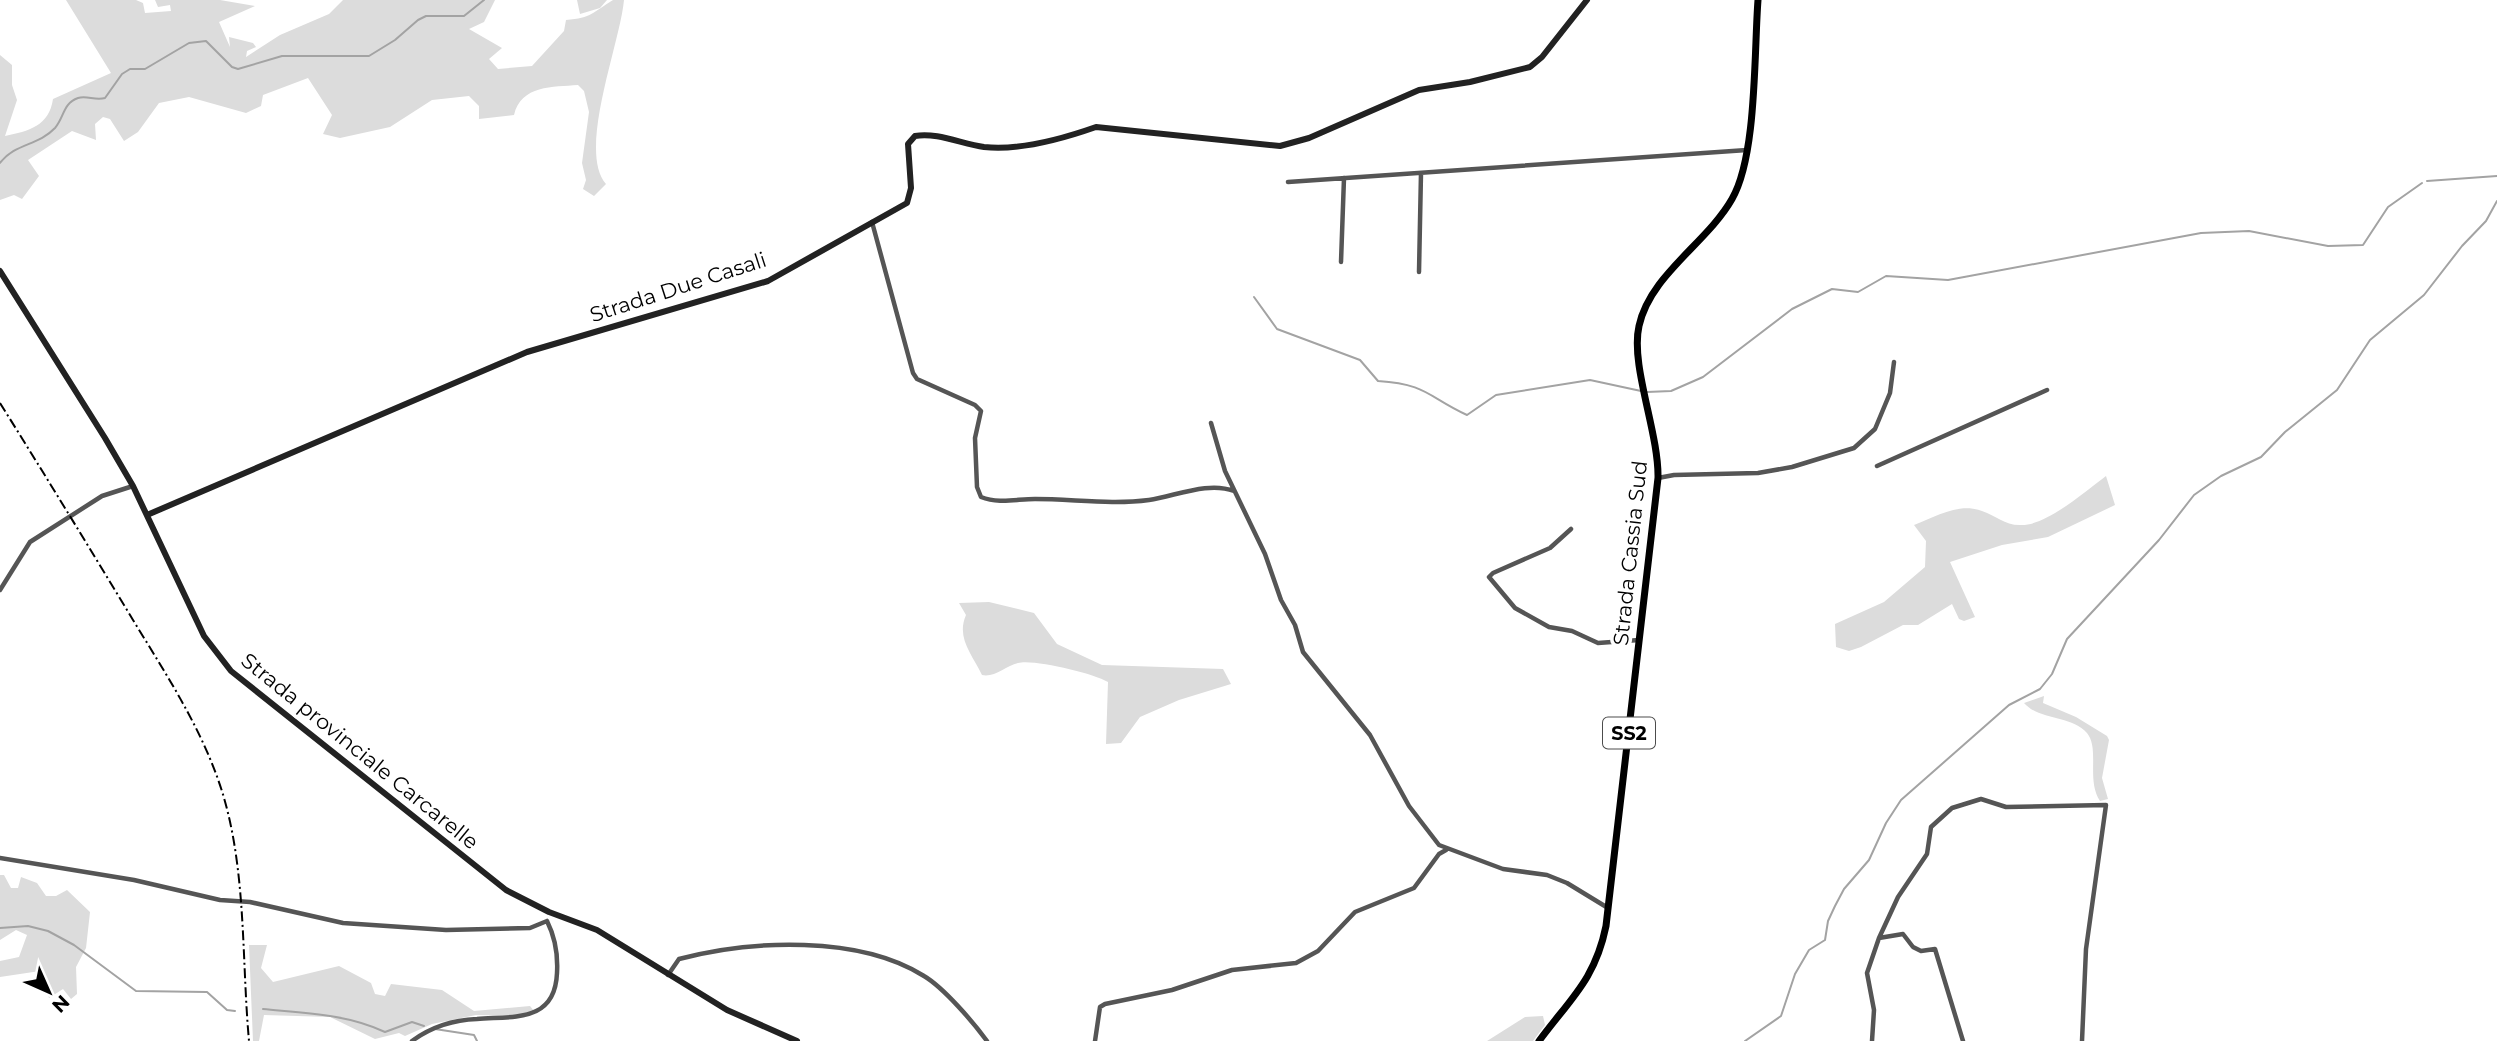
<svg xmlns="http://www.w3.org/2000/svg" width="2497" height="1041" font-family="Montserrat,sans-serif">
<rect width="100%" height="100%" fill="#fff"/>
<path fill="#dcdcdc" d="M66 0H136L143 3 145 13 171 11 170 5 158 7 155 0H220L255 6 219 22 230 47 229 37 253 43 256 47 247 51 246 57 280 35 329 14 343 0H495L484 22 469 29 502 48 489 59 498 69 532 66 564 31 566 20C592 18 593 12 613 0H624C620 44 577 151 606 184L594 196 583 189 586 180 582 163 589 112 584 91 578 85C553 87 521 85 514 115L479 119V106L469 96 432 100 390 127 340 138 323 134 332 115 308 78 263 95 261 106 246 113 189 97 159 103 138 132 124 141 110 119 103 117 95 124 96 140 72 131 28 160 39 176 22 199 14 195 0 200V55L12 65V85L17 100 5 136C29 131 49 126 53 99L111 73Z
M577 0H607L600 8 580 14Z
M2106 476 2115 505 2048 537 2002 545 1950 562 1975 617 1964 621 1959 619 1952 604 1918 625H1903L1861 647 1849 651 1836 647 1835 624 1884 602 1925 567 1926 541 1914 525C1935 517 1959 502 1982 511 1997 516 2005 526 2022 525 2047 525 2086 491 2106 476Z
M989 602 1034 613 1057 644 1102 665 1223 669 1231 684 1179 700 1140 717 1121 743 1106 744 1108 682C1092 673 1034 659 1018 663 1006 666 994 678 982 675 972 654 956 638 966 615L959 603Z
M2044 696 2043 703 2076 717 2107 736 2109 740 2102 778 2108 799 2100 801C2086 780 2100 749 2087 733 2071 715 2040 721 2024 703Z
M0 875H4L11 888H18L21 877 37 883 46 896H56L67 890 90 912 86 948 76 967 77 994 71 999 63 989 49 998 40 971 0 977V961L19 957 27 935 16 930 0 940Z
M249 945H267L261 968 273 982 339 966 371 983 375 994 385 996 391 984 442 990 474 1011 530 1006 534 1011 516 1016 476 1015 432 1024 405 1036 399 1033 375 1039 330 1017 264 1015 259 1041H253Z
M1543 1016 1545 1025 1533 1041H1487L1525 1017Z"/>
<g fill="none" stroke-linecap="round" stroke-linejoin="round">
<path stroke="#a3a3a3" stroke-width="2" d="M0 163C15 143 38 146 55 128 64 118 63 103 78 98 87 95 95 101 105 98L122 74 130 69H145L189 43 206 41 232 67 238 69 282 56H369L395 40 418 20 426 16H464L484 0
M2427 181 2497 176
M1254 297 1277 329 1360 360 1378 381C1427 384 1428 397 1467 415L1496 395 1590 380 1641 391
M1647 392 1671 391 1703 377 1792 309 1832 289 1858 292 1886 276 1948 280 2201 233 2249 231 2328 246 2363 245 2388 207 2422 183
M0 928 28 926 48 931 74 945 136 991 207 992 227 1010 235 1011
M263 1009C305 1013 347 1014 385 1032L412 1022 424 1026
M435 1029 474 1035 477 1041
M1745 1041 1781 1016 1795 974 1809 950 1825 940 1828 921 1835 906 1844 889 1869 860 1886 823 1901 800 2009 705 2040 689 2052 674 2067 639 2159 540 2194 495 2221 476 2261 457 2285 432 2337 390 2370 340 2424 295 2462 246 2486 221 2497 201"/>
<path stroke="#555" stroke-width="4.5" d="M1288 182 1747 150
M872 222 913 373 917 379 975 405 981 411 975 438 977 487 981 497C999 504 1017 499 1035 499 1073 499 1111 505 1149 500 1176 496 1208 481 1234 491
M1341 262 1344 178
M1419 272 1421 173
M1211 423 1225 471 1265 554 1281 600 1295 625 1303 652 1370 735 1409 806 1439 845 1503 869 1547 875 1567 883 1608 908
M1877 466 2047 390
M1658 478 1674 475 1758 473 1792 467 1854 448 1875 429 1890 393 1894 362
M1571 529 1550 548 1493 573 1489 577 1515 608 1549 627 1572 631 1598 643 1639 640
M0 590 30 542 102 496 133 486
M0 858 134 880 220 900 250 902 343 923 446 930 530 928 547 921
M1879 938 1903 934 1913 947 1921 951 1935 949 1963 1041
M668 975 679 959C751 940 859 935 924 976 944 988 973 1022 987 1041
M412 1041C431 1027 452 1020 477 1019 513 1016 555 1023 557 973 558 956 555 937 547 921
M1095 1041 1100 1007 1105 1004 1172 990 1232 970 1296 963 1318 951 1355 912 1414 888 1439 854 1446 850
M1872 1041 1874 1010 1867 973 1879 938 1898 897 1927 854 1931 827 1952 808 1981 799 2006 807 2106 805 2086 949 2082 1041"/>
<path stroke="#222" stroke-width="6" d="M0 271 105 438 133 486 204 636 231 671 506 890 549 912 597 930 727 1010 797 1041
M147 515 527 352 768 281 907 203 911 188 908 144 915 136C937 132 962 144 984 147 1020 151 1062 139 1096 127L1280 146 1309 138 1419 90 1470 82 1530 67 1542 57 1587 0"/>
<path stroke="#000" stroke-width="7" d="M1539 1041C1570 999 1595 980 1606 926L1658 478C1659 433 1630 365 1639 326 1650 275 1707 243 1732 199 1757 156 1754 52 1758 0"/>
<path stroke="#000" stroke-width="2" stroke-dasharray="10 3.5 2 3.5" stroke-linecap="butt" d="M0 403C45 475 89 547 133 620 169 679 210 741 227 809 246 884 242 964 249 1041"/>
</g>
<g text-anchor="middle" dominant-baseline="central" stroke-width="7" stroke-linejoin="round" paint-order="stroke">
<rect fill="#fff" stroke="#4c4c4c" stroke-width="2" x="1603" y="717.5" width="52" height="31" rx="5"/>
<g font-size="19" font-weight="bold" fill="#000">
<text x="1629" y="733">SS2</text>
</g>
<g font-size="21" fill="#000" stroke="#fff">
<text transform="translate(678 287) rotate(-18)">Strada Due Casali</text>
<text transform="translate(1630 553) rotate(-84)">Strada Cassia Sud</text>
<text transform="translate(360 751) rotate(39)">Strada provinciale Carcarelle</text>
</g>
</g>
<g transform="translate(49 992) rotate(135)" stroke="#ffffff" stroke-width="5" paint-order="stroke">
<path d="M0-5L12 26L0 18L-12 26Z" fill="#000000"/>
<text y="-10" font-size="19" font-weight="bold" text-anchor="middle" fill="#000000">N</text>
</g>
</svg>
